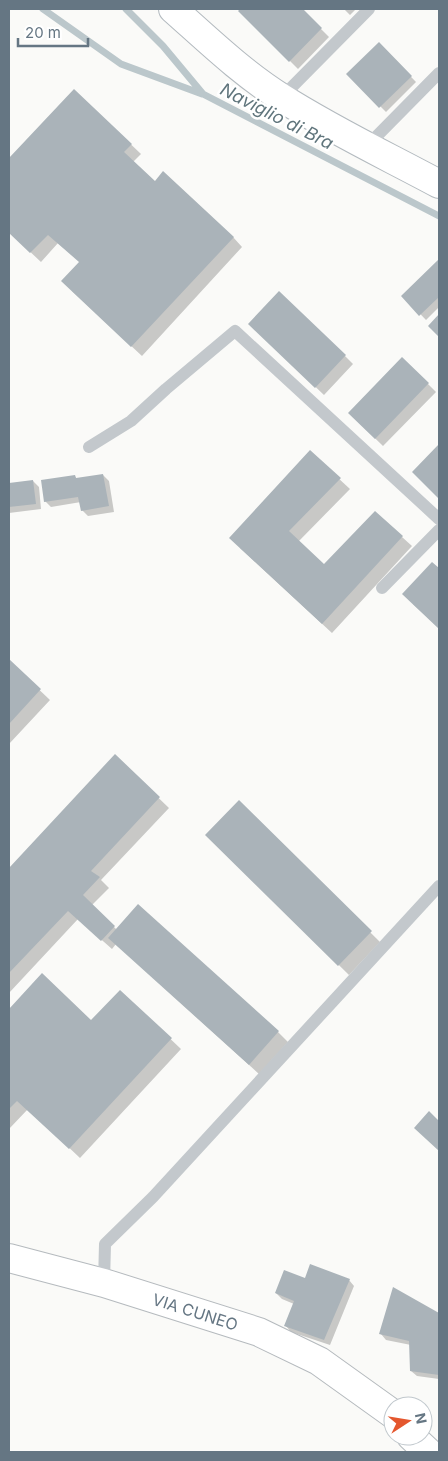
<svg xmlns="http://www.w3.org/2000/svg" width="448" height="1461" font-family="Inter,sans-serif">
<rect width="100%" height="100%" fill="#fafaf8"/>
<path fill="#0003" d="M242 9H301L329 37 298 69 240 11Z
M344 9H356L350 15Z
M379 44 416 82 386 112 348 74Z
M74 90 141 154 133 162 154 182 233 237 242 247 142 356 72 291 80 262 58 243 41 262 9 232V160Z
M439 261V307L426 320 403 296Z
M258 332 345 356 353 364 324 395Z
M402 358 436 392 383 446 349 413Z
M439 446V497L414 472Z
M310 452 350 489 298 542 324 566 402 537 412 546 332 633 240 548Z
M103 475 109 481 114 512 88 516 82 510 81 502 51 507 45 501 75 477 77 479Z
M33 481 39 487 41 509 9 513V484Z
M432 563 439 570V628L413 604Z
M9 661 50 700 9 744Z
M115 756 169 808 101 880 109 888 92 905 117 930 278 1032 288 1042 259 1074 116 944 112 949 78 919 9 993V869Z
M239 802 380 942 349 975 207 835Z
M42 975 91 1022 120 991 181 1049 80 1158 28 1109 9 1129V1010Z
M306 1280H349L354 1286 330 1345 291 1332 286 1326 294 1304 282 1299 276 1293Z
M394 1289 439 1315V1379L417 1376 411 1371V1345L386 1340 381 1334Z"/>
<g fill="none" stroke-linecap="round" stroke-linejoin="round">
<path stroke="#bbc7cb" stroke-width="7" d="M43 9 121 64 202 94
M126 9 163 46 203 94 439 216"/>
</g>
<path fill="#aab3b9" d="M240 9H303L322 28 289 62 238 11Z
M379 42 412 76 379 108 346 74Z
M74 89 132 144 124 152 155 181 163 171 234 237 131 347 61 281 79 262 48 235 30 253 9 233V158Z
M439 259V297L419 316 401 296Z
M279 291 346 355 315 388 248 324Z
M439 314V337L428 326Z
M402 357 429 383 375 439 348 413Z
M439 444V499L412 472Z
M310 450 341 478 289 531 324 564 375 511 403 536 322 624 229 538Z
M103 474 109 506 81 511 78 497 44 502 41 480 75 475 76 478Z
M33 480 36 504 9 507V483Z
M432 562 439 568V629L402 594Z
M9 659 41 689 9 724Z
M115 754 160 797 91 871 100 877 83 895 115 926 101 941 68 911 9 973V868Z
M239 800 372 931 338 966 205 835Z
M138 904 279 1031 249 1065 108 938Z
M42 973 91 1020 120 990 172 1038 69 1149 17 1101 9 1109V1009Z
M429 1111 439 1121V1151L414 1128Z
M310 1264 350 1279 324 1340 284 1326 294 1301 275 1293 284 1270 305 1278Z
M393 1287 439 1313V1375L410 1371 409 1341 379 1334Z"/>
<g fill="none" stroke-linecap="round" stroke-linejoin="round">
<defs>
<path id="secondary" d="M173 9C208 40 242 73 282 98 332 130 387 156 439 184"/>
<g id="primary">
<path id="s1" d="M9 1258 104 1283 259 1332 319 1361 393 1414"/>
<path d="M411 1436 428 1452"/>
</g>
</defs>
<use href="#secondary" stroke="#b3babf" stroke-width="30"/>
<use href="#primary" stroke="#b5babe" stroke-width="30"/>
<path stroke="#c3c8cc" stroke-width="12" d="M281 98 369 9
M367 146 439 73
M89 447 131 421 166 389 235 331 439 519
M382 588 439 530
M104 1283 105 1244 153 1197 439 886"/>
<use href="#secondary" stroke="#fff" stroke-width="28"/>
<use href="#primary" stroke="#fff" stroke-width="28"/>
</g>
<g text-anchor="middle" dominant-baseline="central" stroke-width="5" stroke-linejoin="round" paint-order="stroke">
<g font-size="16" fill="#657683" stroke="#fff">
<text stroke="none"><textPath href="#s1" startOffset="194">VIA CUNEO</textPath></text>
</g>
<g font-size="18" font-style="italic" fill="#60757c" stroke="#fff">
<text transform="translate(277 116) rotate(27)">Naviglio di Bra</text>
</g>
</g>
<rect width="448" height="1461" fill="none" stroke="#657683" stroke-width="20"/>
<g transform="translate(408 1421) rotate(78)"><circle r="24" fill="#ffffff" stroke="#c1c8cd"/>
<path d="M0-4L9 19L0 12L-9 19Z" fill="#e4572e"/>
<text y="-8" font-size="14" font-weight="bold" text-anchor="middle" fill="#657683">N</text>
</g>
<path d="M18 38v8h70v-8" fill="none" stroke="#657683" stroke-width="2.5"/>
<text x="25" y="38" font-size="15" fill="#657683" stroke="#ffffff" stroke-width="4" paint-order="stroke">20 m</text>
</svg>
